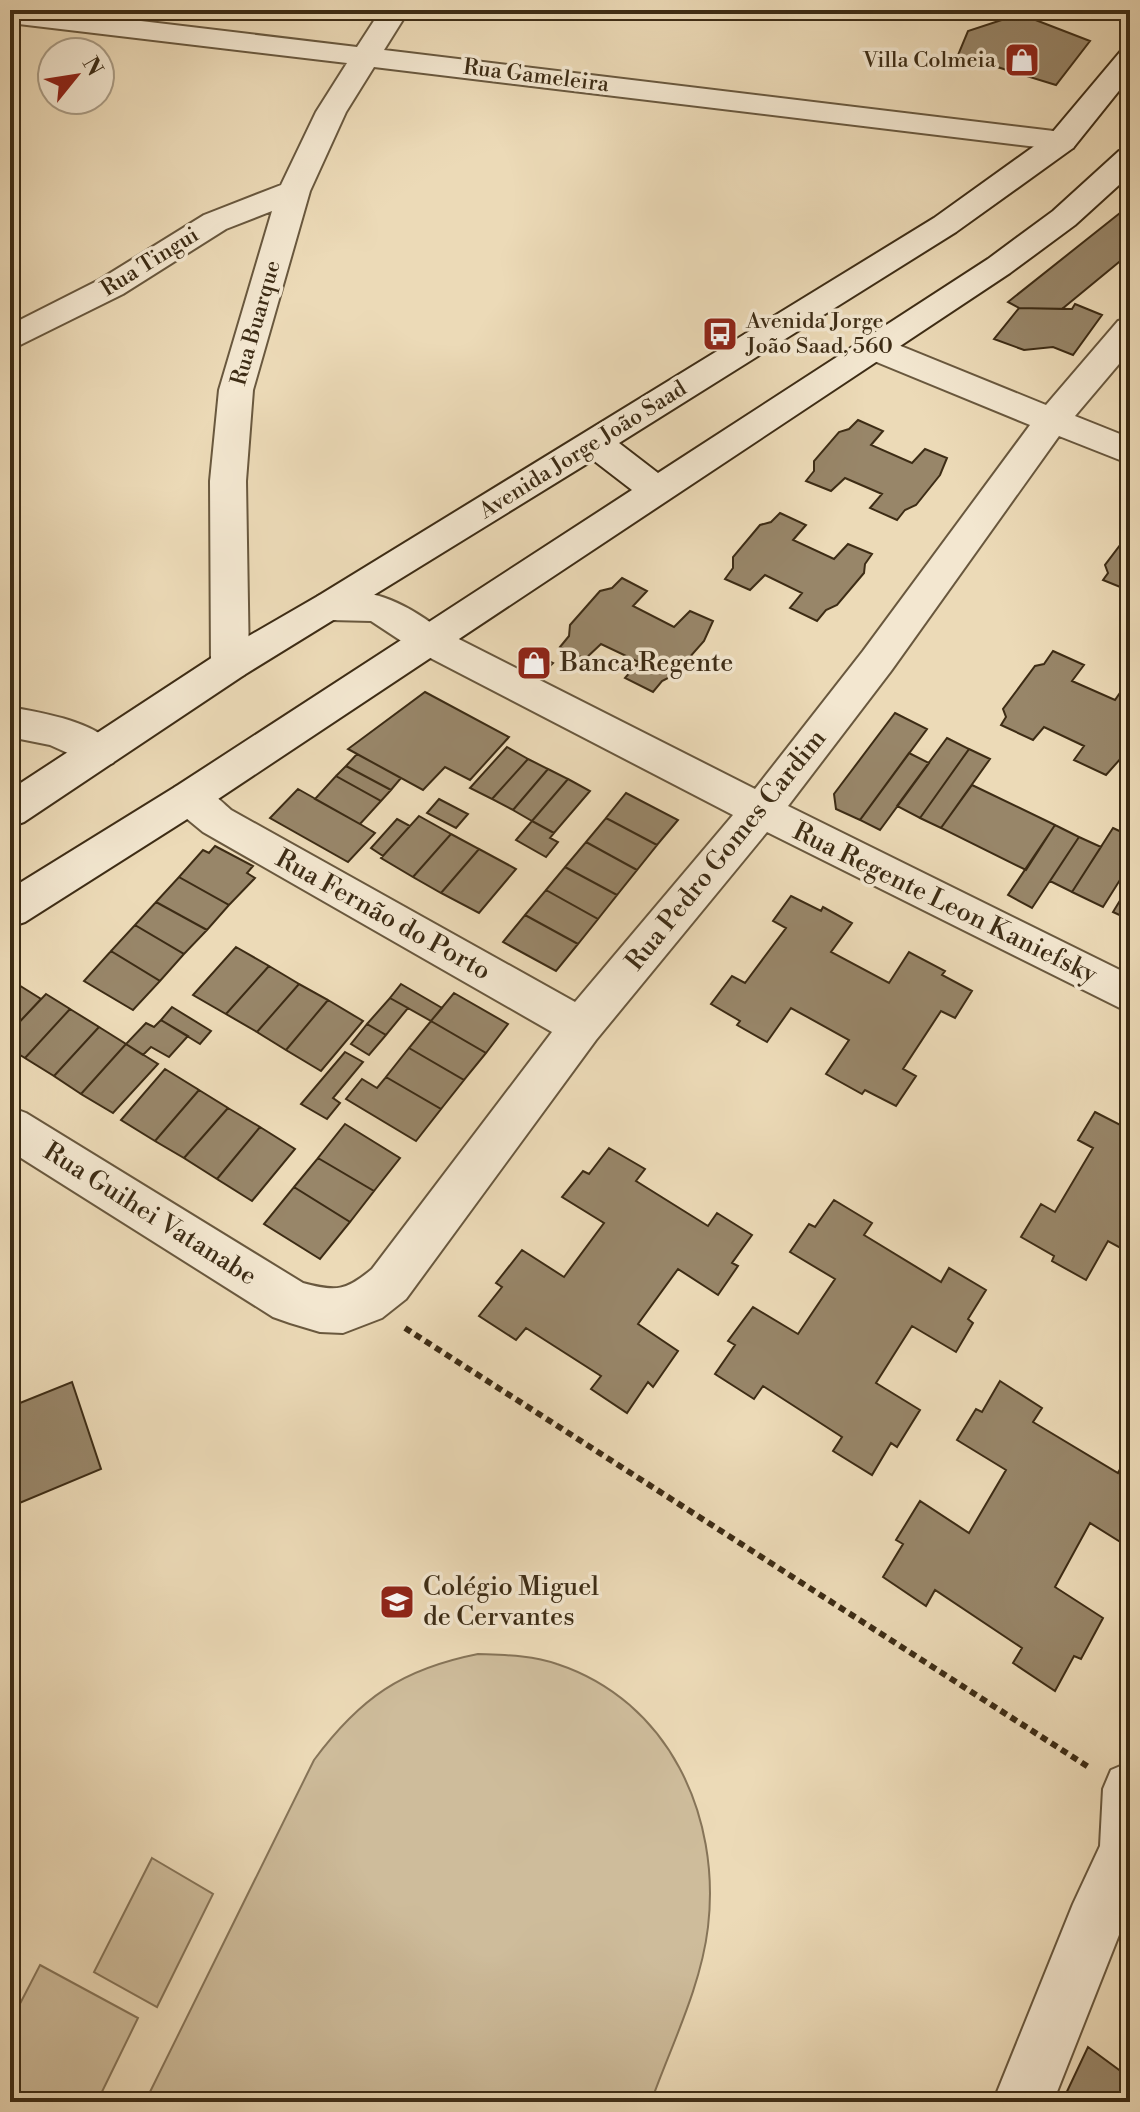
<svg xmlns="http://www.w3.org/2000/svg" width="1140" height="2112" font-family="'Libre Bodoni',serif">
<rect width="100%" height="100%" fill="#ecdab7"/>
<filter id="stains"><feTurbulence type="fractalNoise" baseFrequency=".0025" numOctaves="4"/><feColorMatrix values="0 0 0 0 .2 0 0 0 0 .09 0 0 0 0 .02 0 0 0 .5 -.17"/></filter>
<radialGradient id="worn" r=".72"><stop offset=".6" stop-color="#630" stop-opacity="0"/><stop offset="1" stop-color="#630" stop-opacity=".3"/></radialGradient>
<path fill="#cebc9b" stroke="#867458" stroke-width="2" d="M478 1654C505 1655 532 1655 557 1664 669 1701 721 1816 708 1927 701 1987 671 2046 651 2102H145L314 1760C360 1698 402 1669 478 1654Z
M152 1858 213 1894 157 2007 94 1972Z
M40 1965 138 2018 97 2102H10V2023Z"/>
<path fill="#988669" stroke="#3d2c15" stroke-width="2" d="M1020 14 1090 41 1056 85 958 55 968 31Z
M1130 205V253L1062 309 1019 308 1008 302Z
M1075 304 1102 315 1073 355 1053 347 1024 350 994 339 1019 308 1072 309Z
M858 420 883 431 871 445 912 463 925 449 947 458 940 475 916 505 905 510 897 520 870 508 882 494 845 478 831 491 806 481 814 471V461L839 432 849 429Z
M780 513 806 525 793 540 834 559 848 544 872 554 865 564 864 573 837 605 826 610 817 621 790 608 802 593 765 575 750 590 725 579 733 568V557L760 525 771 522Z
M1130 532V591L1103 580 1108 573 1105 565Z
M622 578 647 591 633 606 674 627 690 611 713 621 704 641 674 675 662 681 653 692 625 678 639 662 601 644 585 659 560 647 569 636 570 625 600 591 612 588Z
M1053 651 1084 665 1072 681 1115 700 1126 684 1130 686V748L1106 775 1074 760 1084 746 1044 727 1033 740 1001 725 1006 717 1003 709 1035 666 1044 664Z
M530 652 553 663 546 670 524 660Z
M425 692 509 737 470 780 445 767 423 790 348 749Z
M895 713 927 729 860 820 836 809 834 794Z
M947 738 969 749 920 818 897 806Z
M507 747 528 759 492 799 470 788Z
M969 749 990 759 941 828 920 818Z
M909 753 929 763 880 830 860 820Z
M357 754 401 778 391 790 346 766Z
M528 759 548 769 513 810 492 799Z
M346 766 391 790 381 801 336 776Z
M548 769 568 779 532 821 513 810Z
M336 776 381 801 360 824 315 799Z
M568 779 590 791 554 833 532 821Z
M972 785 1055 825 1026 870 941 828Z
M298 789 360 824 375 833 348 862 270 818Z
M626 793 678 820 657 845 606 818Z
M439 799 468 814 456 828 427 813Z
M419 816 451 834 413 877 381 858Z
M606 818 657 845 637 870 586 842Z
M397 819 410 826 383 856 371 848Z
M532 821 554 833 550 838 558 842 546 857 516 840Z
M1055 825 1079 837 1032 908 1008 895Z
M1113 828 1130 836V864L1103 907 1072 892Z
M451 834 479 849 441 893 413 877Z
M1079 837 1101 847 1072 892 1050 881Z
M586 842 637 870 617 895 565 867Z
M215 846 253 866 247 873 255 878 229 905 179 877 203 850 209 853Z
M479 849 516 869 479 913 441 893Z
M565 867 617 895 598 919 546 890Z
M179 877 229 905 207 930 156 902Z
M1130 884V920L1113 912Z
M546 890 598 919 578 944 525 915Z
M791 896 821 911 823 907 852 923 831 952 889 983 909 952 945 971 942 975 972 991 955 1018 941 1011 903 1069 916 1076 896 1106 865 1090 862 1094 826 1074 849 1040 791 1008 767 1042 737 1025 740 1021 711 1004 732 976 745 983 786 928 773 921Z
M156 902 207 930 184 954 135 925Z
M525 915 578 944 556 971 503 942Z
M135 925 184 954 160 981 111 951Z
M236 947 269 966 226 1014 193 995Z
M111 951 160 981 133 1010 84 981Z
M269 966 299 984 257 1032 226 1014Z
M14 982 41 999 10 1032V986Z
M299 984 328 1000 286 1050 257 1032Z
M401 984 442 1008 431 1021 390 998Z
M454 993 508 1024 486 1053 431 1021Z
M46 994 70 1009 25 1058 10 1049V1032Z
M390 998 408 1008 386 1035 367 1024Z
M328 1000 363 1021 321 1071 286 1050Z
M172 1007 211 1031 200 1044 161 1020Z
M70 1009 99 1027 54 1076 25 1058Z
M161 1020 188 1036 169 1057 151 1047 143 1055 126 1044 146 1023 154 1027Z
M431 1021 486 1053 464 1080 409 1048Z
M367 1024 386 1035 369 1055 351 1044Z
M99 1027 126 1044 81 1094 54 1076Z
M126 1044 158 1064 113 1113 81 1094Z
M409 1048 464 1080 441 1109 386 1077Z
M345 1052 363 1062 333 1098 340 1103 327 1119 301 1104Z
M165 1069 199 1090 155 1141 121 1120Z
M386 1077 441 1109 416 1141 346 1099 362 1079 377 1088Z
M199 1090 228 1108 184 1158 155 1141Z
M228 1108 260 1127 217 1179 184 1158Z
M1095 1112 1128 1129 1130 1126V1253L1108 1241 1086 1280 1052 1261 1054 1256 1021 1237 1041 1204 1055 1212 1093 1148 1078 1140Z
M345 1124 400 1158 374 1191 318 1158Z
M260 1127 295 1149 252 1201 217 1179Z
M609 1148 645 1169 636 1181 708 1226 717 1213 752 1235 732 1263 738 1266 718 1295 678 1269 638 1324 678 1351 653 1387 648 1382 627 1413 591 1389 601 1376 526 1328 516 1340 479 1316 502 1287 496 1283 522 1250 564 1277 604 1223 562 1197 583 1171 589 1174Z
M318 1158 374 1191 350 1222 294 1187Z
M294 1187 350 1222 320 1259 264 1224Z
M834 1200 872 1223 864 1235 941 1282 949 1268 986 1290 968 1319 973 1323 956 1352 912 1326 876 1383 920 1410 897 1447 891 1443 872 1475 833 1451 842 1437 763 1386 754 1399 715 1374 735 1345 728 1341 753 1307 798 1334 835 1279 790 1252 809 1224 815 1227Z
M1000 1381 1042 1408 1033 1422 1118 1473 1126 1458 1130 1461V1548L1090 1523 1055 1587 1103 1618 1081 1659 1074 1656 1055 1691 1013 1663 1022 1648 935 1590 926 1606 883 1577 903 1544 896 1540 920 1501 969 1533 1006 1470 957 1440 976 1409 982 1412Z
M72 1382 101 1469 10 1507V1407Z
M1088 2047 1130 2078V2102H1062Z"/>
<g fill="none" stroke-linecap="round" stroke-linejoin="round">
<defs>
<path id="minor" d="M10 10H49L357 47 381 10H409L384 50 1062 132 1073 134 1077 141 1073 148 1062 150 374 67 346 112 310 191 253 390 246 481 249 665 244 675 230 679 216 675 211 665 210 481 219 390 272 211 226 229 123 294 10 350V325L99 280 204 215 281 185 316 112 347 63 10 23Z
M1130 318V351L1075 416 1130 438V464L1059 436 891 671 788 806 1130 975V1013L767 832 596 1040 406 1299 382 1318 343 1333 320 1332 290 1323 273 1317 10 1151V1107L26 1113 303 1283C336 1292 346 1291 372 1269L552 1032 203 832 175 809 169 798 175 787C200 779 213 794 231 810L575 1002 733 815 415 650 371 621 331 620 318 616 312 606 318 596C365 582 404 602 441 630L755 789 863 651 1030 425 862 356 857 348 862 340 874 337 886 340 1046 405 1118 321Z
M10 707C42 713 102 722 119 752L113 763 99 767 50 745 10 737Z
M1130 1762V1907L1053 2102H993L1073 1904 1100 1846 1103 1789 1111 1770Z"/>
<path id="secondary" d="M1130 49V77L1073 148 956 232 619 443 658 473 988 259 1053 211 1119 151 1130 149V175L1075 225 1010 273 203 809 25 922 10 927V889L175 787 632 490 593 460 244 675 24 822 10 827V790L216 655 318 596 934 218 1051 134 1120 52Z"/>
</defs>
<use href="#minor" stroke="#69583e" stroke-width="4"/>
<use href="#secondary" stroke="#3d2c15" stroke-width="4"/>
<path stroke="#3d2c15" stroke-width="6" stroke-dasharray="7 5" stroke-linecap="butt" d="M405 1328 1090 1768"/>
<use href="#minor" fill="#f3e7d0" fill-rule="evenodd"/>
<use href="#secondary" fill="#f3e7d0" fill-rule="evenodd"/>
</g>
<defs>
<symbol id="shop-square" viewBox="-11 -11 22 22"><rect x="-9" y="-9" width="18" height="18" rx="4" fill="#8f2418" stroke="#f3e7d0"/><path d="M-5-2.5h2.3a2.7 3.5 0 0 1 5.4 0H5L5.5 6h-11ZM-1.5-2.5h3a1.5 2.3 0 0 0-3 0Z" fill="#fff"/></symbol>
<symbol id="bus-square" viewBox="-11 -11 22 22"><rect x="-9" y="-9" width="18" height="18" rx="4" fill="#8f2418" stroke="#f3e7d0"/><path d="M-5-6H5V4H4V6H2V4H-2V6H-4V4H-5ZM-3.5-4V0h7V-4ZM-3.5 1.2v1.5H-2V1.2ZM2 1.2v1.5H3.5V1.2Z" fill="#fff"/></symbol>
<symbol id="school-square" viewBox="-11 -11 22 22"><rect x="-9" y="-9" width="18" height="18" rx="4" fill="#8f2418" stroke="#f3e7d0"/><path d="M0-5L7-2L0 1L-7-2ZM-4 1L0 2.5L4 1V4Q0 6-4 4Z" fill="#fff"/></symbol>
</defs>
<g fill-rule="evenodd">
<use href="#shop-square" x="1002" y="40" width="40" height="40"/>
<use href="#bus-square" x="700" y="314" width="40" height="40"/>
<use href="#shop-square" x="514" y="643" width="40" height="40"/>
<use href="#school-square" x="377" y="1582" width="40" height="40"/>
</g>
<g text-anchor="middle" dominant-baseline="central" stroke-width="7" stroke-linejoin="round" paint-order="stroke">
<g font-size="22" fill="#3d2c15" stroke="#f3e7d0" text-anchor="end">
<text x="996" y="60">Villa Colmeia</text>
<text x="746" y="321" text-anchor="start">Avenida Jorge<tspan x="746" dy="25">João Saad, 560</tspan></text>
</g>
<g font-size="22" fill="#3d2c15" stroke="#f3e7d0">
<text transform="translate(536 76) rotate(7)">Rua Gameleira</text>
<text transform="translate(150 262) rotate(-32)">Rua Tingui</text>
<text transform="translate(256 323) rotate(-74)">Rua Buarque</text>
<text transform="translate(583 450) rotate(-32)">Avenida Jorge João Saad</text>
</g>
<g font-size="26" fill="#3d2c15" stroke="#f3e7d0" text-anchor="start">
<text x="560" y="663">Banca Regente</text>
<text x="423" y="1587">Colégio Miguel<tspan x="423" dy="30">de Cervantes</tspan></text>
</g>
<g font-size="26" fill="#3d2c15" stroke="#f3e7d0">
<text transform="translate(726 850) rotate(-51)">Rua Pedro Gomes Cardim</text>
<text transform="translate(945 903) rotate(26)">Rua Regente Leon Kaniefsky</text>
<text transform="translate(383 915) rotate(29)">Rua Fernão do Porto</text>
<text transform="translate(150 1214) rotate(32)">Rua Guihei Vatanabe</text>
</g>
</g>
<rect width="1140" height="2112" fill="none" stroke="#ecdab7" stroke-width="40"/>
<rect x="12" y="12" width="1116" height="2088" fill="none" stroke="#3d2c15" stroke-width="4"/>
<rect x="20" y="20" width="1100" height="2072" fill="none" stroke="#3d2c15" stroke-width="2"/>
<g transform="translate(76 76) rotate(60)"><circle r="38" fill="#f3e7d0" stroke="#aa9c85" stroke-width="2"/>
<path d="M0-6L14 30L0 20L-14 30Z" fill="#8f2418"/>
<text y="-12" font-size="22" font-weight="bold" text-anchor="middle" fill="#3d2c15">N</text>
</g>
<rect width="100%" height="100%" filter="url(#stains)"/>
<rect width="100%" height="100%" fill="url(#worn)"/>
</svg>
